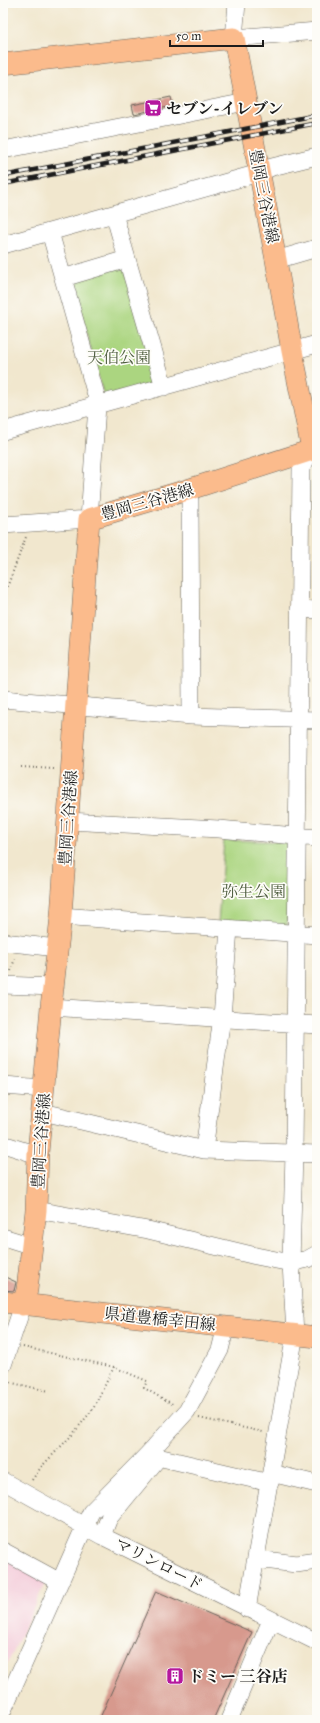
<svg xmlns="http://www.w3.org/2000/svg" width="320" height="1723" font-family="'IM FELL Great Primer','Noto Serif JP',serif">
<rect width="100%" height="100%" fill="#fdfcf7"/>
<filter id="ink" filterUnits="userSpaceOnUse"><feTurbulence type="fractalNoise" baseFrequency=".025" numOctaves="2"/><feDisplacementMap in="SourceGraphic" scale="8" xChannelSelector="R" yChannelSelector="G"/><feConvolveMatrix kernelMatrix="1 2 1 2 8 2 1 2 1" color-interpolation-filters="sRGB"/></filter>
<filter id="wash" filterUnits="userSpaceOnUse"><feTurbulence type="fractalNoise" baseFrequency=".012" numOctaves="4" result="noise"/><feDisplacementMap in="SourceGraphic" scale="16" xChannelSelector="R" yChannelSelector="G"/><feGaussianBlur stdDeviation="0.9" result="paint"/><feColorMatrix in="noise" values="0 0 0 0 0 0 0 0 0 0 0 0 0 0 0 0 0 1.4 0 .05"/><feComposite in="paint" operator="in"/></filter>
<g filter="url(#wash)">
<rect width="100%" height="100%" fill="#f1e7ce"/>
<path fill="#f4cfdc" d="M3 1556 47 1579 8 1663 3 1661Z"/>
<path fill="#abd580" stroke="#64784e" d="M124 267 156 378 152 384 104 397 71 277Z
M224 840 289 842 287 928 218 923Z"/>
<g id="blocks">
<path fill="#d7998d" d="M171 97 173 106 134 114 132 105Z
M3 1276 16 1282 14 1291 3 1290Z
M156 1591 252 1632 213 1720H99Z"/>
</g>
</g>
<g filter="url(#ink)">
<use href="#blocks" fill-opacity="0" stroke="#67635a" stroke-width="1"/>
<g fill="none" stroke-linecap="round" stroke-linejoin="round">
<defs>
<path id="minor" d="M237 3 234 38 317 31
M3 150 246 102
M114 214 164 387
M3 245 259 173 272 167 317 156
M276 260 317 248
M63 278 127 259
M3 431 317 344
M187 490 190 500 191 716
M3 525 89 519 97 406 96 395 50 232
M299 609 317 610
M3 699 191 716 317 720
M68 821 219 829 317 838
M61 916 317 935
M3 942 57 948
M3 985 53 987
M51 1007 317 1025
M3 1086 44 1089
M43 1112 204 1150 317 1154
M3 1144 28 1152 38 1153
M204 1150 222 1017 229 929
M36 1210 148 1230 256 1256 291 1263 308 1259 317 1254
M3 1237 32 1246
M3 1365 23 1305
M149 1455 270 1483
M271 1473 317 1484
M3 1481 102 1536 317 1642
M102 1536 109 1518 159 1457
M3 1551 60 1582
M257 1559 296 1564 317 1561
M247 1609 295 1334 291 1263 294 1153 301 468 312 450 317 449
M3 1710 91 1512 147 1455 187 1411 220 1350 226 1326
M229 1720 271 1620"/>
<path id="major" d="M3 64 234 38 276 260 292 351 312 450 187 490 89 519 61 916 51 1007 38 1153 36 1210 27 1290 23 1305
M3 1302 317 1337"/>
</defs>
<use href="#minor" stroke="#67635a" stroke-width="18"/>
<use href="#major" stroke="#67635a" stroke-width="22"/>
<path stroke="#67635a" stroke-width="2" stroke-dasharray="1 3" stroke-linecap="butt" d="M3 598 26 537
M21 767 55 769
M11 971 15 958
M23 1347 114 1367 147 1381 144 1388 174 1405
M3 1381 49 1391
M199 1418 263 1432
M32 1480 42 1466 72 1435 93 1409 114 1367"/>
<use href="#minor" stroke="#fff" stroke-width="17"/>
<use href="#major" stroke="#fbbb8c" stroke-width="21"/>
<defs>
<path id="rail" d="M3 176 317 115
M3 184 317 123"/>
</defs>
<use href="#rail" stroke="#1c1c1c" stroke-width="4.5"/>
<use href="#rail" stroke="#fdfcf7" stroke-width="3" stroke-dasharray="9" stroke-linecap="butt"/>
</g>
</g>
<defs>
<symbol id="supermarket-square" viewBox="-11 -11 22 22"><rect x="-9" y="-9" width="18" height="18" rx="4" fill="#b5179e" stroke="#fdfcf7"/><path d="M-6-5.5h2.5l.6 2H6L4.5 2H-2.5L-4.4-4H-6ZM-1.5 3.2a1.3 1.3 0 1 0 .1 0ZM3 3.2a1.3 1.3 0 1 0 .1 0Z" fill="#fff"/></symbol>
<symbol id="building-square" viewBox="-11 -11 22 22"><rect x="-9" y="-9" width="18" height="18" rx="4" fill="#b5179e" stroke="#fdfcf7"/><path d="M-4-6H4V6H1V3H-1V6H-4ZM-2.5-4.3h1.7v1.8h-1.7ZM.8-4.3h1.7v1.8H.8ZM-2.5-1h1.7V.8h-1.7ZM.8-1h1.7V.8H.8Z" fill="#fff"/></symbol>
</defs>
<g fill-rule="evenodd">
<use href="#supermarket-square" x="143" y="98" width="20" height="20"/>
<use href="#building-square" x="165" y="1666" width="20" height="20"/>
</g>
<g text-anchor="middle" dominant-baseline="central" stroke-width="3.5" stroke-linejoin="round" paint-order="stroke">
<g font-size="16" font-weight="bold" fill="#1c1c1c" stroke="#fdfcf7" text-anchor="start">
<text x="166" y="108">セブン-イレブン</text>
<text x="188" y="1676">ドミー 三谷店</text>
</g>
<g font-size="16" fill="#1c1c1c" stroke="#fdfcf7">
<text transform="translate(264 196) rotate(79)">豊岡三谷港線</text>
<text transform="translate(147 502) rotate(-16)">豊岡三谷港線</text>
<text transform="translate(68 818) rotate(-86)">豊岡三谷港線</text>
<text transform="translate(41 1141) rotate(-86)">豊岡三谷港線</text>
<text transform="translate(160 1319) rotate(6)">県道豊橋幸田線</text>
<text transform="translate(159 1564) rotate(27)">マリンロード</text>
</g>
<g font-size="16" fill="#4e5d3f" stroke="#fdfcf7">
<text x="119" y="357">天伯公園</text>
<text x="254" y="891">弥生公園</text>
</g>
</g>
<rect width="320" height="1723" fill="none" stroke="#fdfcf7" stroke-width="16"/>
<path d="M170 40v6h93v-6" fill="none" stroke="#1c1c1c" stroke-width="2"/>
<text x="176" y="40" font-size="12" fill="#1c1c1c" stroke="#fdfcf7" stroke-width="3" paint-order="stroke">50 m</text>
</svg>
